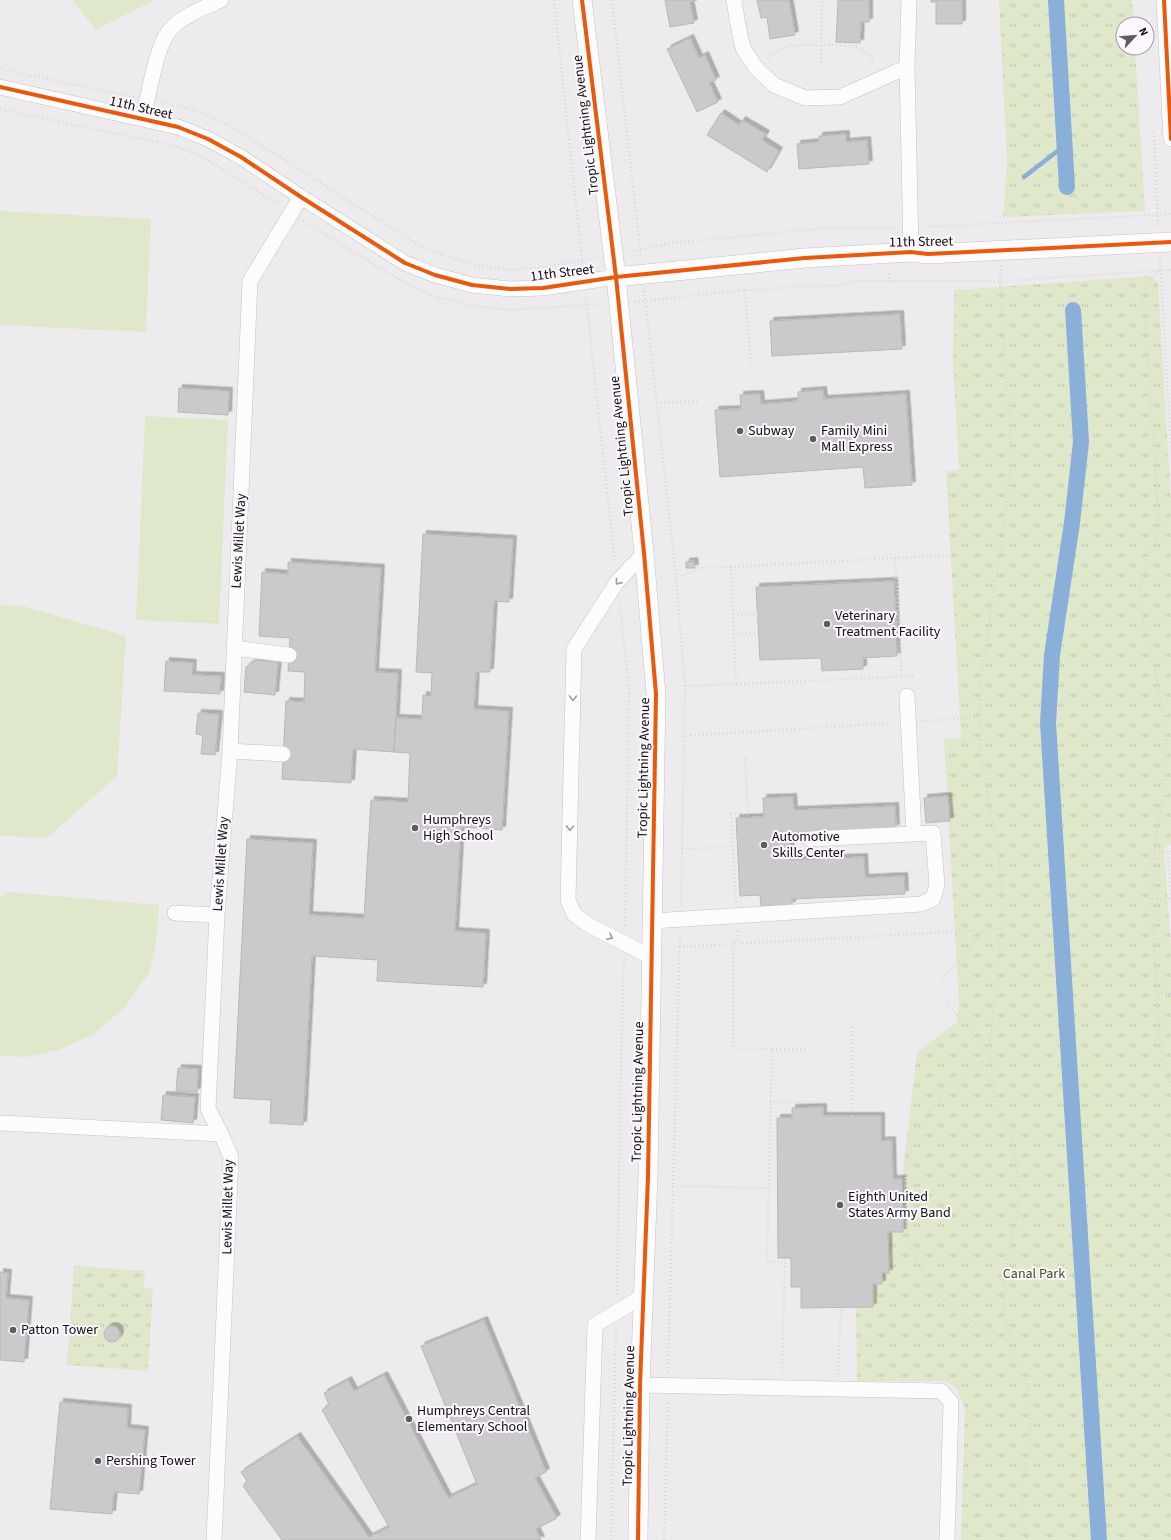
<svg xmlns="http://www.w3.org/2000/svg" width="1171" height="1540" font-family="'Source Sans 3',sans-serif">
<defs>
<pattern id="park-tufts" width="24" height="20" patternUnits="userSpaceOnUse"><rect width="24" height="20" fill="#e0e8cb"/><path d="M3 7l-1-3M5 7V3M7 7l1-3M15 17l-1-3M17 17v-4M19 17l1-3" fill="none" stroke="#bfc6ad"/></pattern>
<filter id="shadow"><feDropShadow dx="3.5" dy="-3.5" stdDeviation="0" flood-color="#0004"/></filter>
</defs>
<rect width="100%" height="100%" fill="#eeebef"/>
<path fill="#e0e8cb" d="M72 0H155L96 30Z
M0 211 151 219 146 332 0 325Z
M145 416 228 420 219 624 136 620Z
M0 605 23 606 126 636 117 776 47 838 0 836Z
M8 892 159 905 156 944 149 973 124 1008 94 1034 61 1049 27 1057 0 1056V898Z"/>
<path fill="url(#park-tufts)" d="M999 0H1132L1134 24H1123V48H1135L1145 211 1003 217 1007 162Z
M1150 276 1158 283 1171 501V844L1164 848 1171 949V1540H961L965 1409 957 1389 946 1381H857L856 1307H873V1284H882V1273H889L888 1232H903L902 1179 917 1052 956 1023 959 1005 944 739 961 738 946 471 959 470 953 364 954 290Z
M74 1266 145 1271 144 1288H153L148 1371 67 1365Z"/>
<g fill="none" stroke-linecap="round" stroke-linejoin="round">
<path stroke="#8ab0da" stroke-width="4.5" d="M1024 177 1064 146"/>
<path stroke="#8ab0da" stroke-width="16" d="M1056 0 1067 187
M1073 310 1081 442 1072 523 1052 655 1048 723 1099 1540"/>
</g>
<path fill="#cbc9cc" stroke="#bab7ba" filter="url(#shadow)" d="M665 0H697L690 2 694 23 670 27Z
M757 0H789L795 35 770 39 767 17 761 18Z
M838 0H869V22H861L860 43 836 42Z
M931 0H962V24H936V2H931Z
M690 38 699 58 705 55 716 80 709 83 718 102 697 112 667 49Z
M721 113 739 125 742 120 766 134 762 140 779 151 767 172 707 135Z
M846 134V142L867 140 869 164 799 169 797 144 819 142V136Z
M900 314 902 349 772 356 770 321Z
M179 388 229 391 228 415 178 412Z
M823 390 824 399 906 394 912 485 865 488 863 467 720 477 715 410 741 409 740 395 760 394 761 404 798 401V392Z
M423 534 513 539 509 602 494 601 490 672H476L474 709 509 711 502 830 461 827 455 931 486 933 483 987 377 981 378 960 312 956 303 1125 270 1123 271 1100 234 1098 247 839 313 843 309 915 364 918 371 800 408 802 410 753 394 752 396 718 422 719 423 695 431 696 432 673 416 672Z
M694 561 695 568H686V562Z
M288 562 381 568 375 672 398 673 394 752 353 749 351 783 282 779 286 701 304 702 305 672 288 671 290 638 259 636 262 572 288 574Z
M894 581 897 656 863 658V669L822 671 821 658 760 660 756 587Z
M256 660 278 662 275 695 244 692 246 667Z
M166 661 193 663 192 675 221 676 220 694 164 691Z
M198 713 219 714 215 755 201 754 203 735 196 734Z
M948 796 950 821 926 823 924 798Z
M793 797 794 810 895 806 896 828 790 833 791 860 864 857 865 878 904 876 905 894 792 899V905L761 906 760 895 740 896 736 818 764 817 763 798Z
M178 1068 198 1069 197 1092 176 1091Z
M163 1095 195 1097 193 1123 161 1120Z
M823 1107V1116H881V1141L892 1140 893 1179H902L903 1232H888L889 1273H882V1284H873V1307L801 1308V1287H791V1258H778L777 1118H792V1108Z
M0 1272 8 1273 6 1298 29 1300 24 1362 0 1360Z
M484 1320 546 1472 535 1478 557 1518 536 1529 541 1540H282L243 1486 247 1481 241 1472 297 1436 369 1537 389 1527 322 1410 329 1405 324 1393 348 1380 354 1391 384 1375 448 1498 477 1484 421 1346Z
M104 1334a8 8 0 1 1 16 0a8 8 0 1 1-16 0Z
M60 1402 128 1408 127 1428 145 1430 139 1494 114 1492 112 1514 50 1509Z"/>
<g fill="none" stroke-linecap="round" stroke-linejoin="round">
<defs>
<path id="minor" d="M734 0 738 25 743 48 756 68 774 85 805 98 840 97 907 67
M909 0 907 67 911 252
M1164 0 1171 139
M0 87 178 127 208 139 241 157 301 197 405 263 435 275 472 285 510 289 543 288 616 277
M143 119C148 98 156 47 169 31 180 17 205 7 221 0
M644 553 617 582 574 649 568 900 574 914 587 924 651 957
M234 648 289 655
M907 696 914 834
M230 751 283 754
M175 913 217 915
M652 921 921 904 933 899 937 885 933 833 810 839
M0 1123 221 1134
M640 1385 941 1391 951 1402 947 1540
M214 1540 231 1157 221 1134 208 1109 217 915 230 751 250 281 301 197
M588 1540 595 1325 643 1296"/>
<path id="major" d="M582 0 616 277 644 553 656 694 648 1177 640 1385 638 1540
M616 277 805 258 911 252 928 254 1171 242"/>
</defs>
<use href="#minor" stroke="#c5c2c5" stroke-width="16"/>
<use href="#major" stroke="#c5c2c5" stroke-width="20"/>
<path stroke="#d8d7d8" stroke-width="2.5" stroke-dasharray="1 3" stroke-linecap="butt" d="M554 0 583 268
M612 0 641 258
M768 59C774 53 780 48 788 46 793 44 852 45 856 47 865 50 873 57 874 66
M821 62 822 0
M0 68 10 71 134 97
M161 102 186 108 215 118 247 136 412 241 439 254 471 264 509 270 541 267 598 258
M0 109 175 146 203 157 279 205
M1154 132 1158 227
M303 221 400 280 431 295 468 305 508 310 602 304
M925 227 1171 214
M629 252 671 243 827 228H896
M1160 258 1171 451
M1001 266 1000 281 1011 449 1006 513 981 675 979 718 981 758 998 850 1003 918 989 1050 993 1088 1001 1116 1012 1139 1017 1164 1019 1192 1018 1212 1003 1272 1004 1310 1010 1340 1023 1371 1029 1396 1031 1434 1020 1497 1023 1526 1028 1540
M1160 271 1147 284 1144 304 1159 525 1140 587 1142 617 1157 676 1162 708 1166 754 1163 795 1152 866V922L1160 1046 1167 1076 1171 1086
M889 282V270
M745 290 751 366
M644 291 676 577 685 686 681 906
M586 297 615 562
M635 302 745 290 839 285 856 281H1000L1171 270
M656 403 697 401
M895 558 902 683
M731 567 951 555
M676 577 686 575 698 568 731 567 736 684 685 686
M620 605 629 688 625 927
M733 615 758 614
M734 634 758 633
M736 684 915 676
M922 721 979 718
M683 736 895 723
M682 849 733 847
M1155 849 1168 853
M1171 851 1168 853 1171 905
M1152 899H1171
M736 902 731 814H748L745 756
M738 931V935L733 944V1048L772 1049 767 1261 785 1262 782 1373
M679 947 1002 929
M943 979 984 931
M1158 993H1171
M943 1000 989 1049
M772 1049 807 1050
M990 1058C952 1078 916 1120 907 1162 904 1176 906 1191 906 1205 907 1215 906 1226 907 1235 911 1253 920 1270 931 1284 951 1311 979 1327 1009 1340
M770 1102H816
M852 1116V1026
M673 1186 768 1188
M617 1295 621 1066 624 958
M668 1372 680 933
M838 1375 841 1308
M611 1540 616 1330
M664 1540 668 1401"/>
<use href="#minor" stroke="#fcfcfd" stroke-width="15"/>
<use href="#major" stroke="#fcfcfd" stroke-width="19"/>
<defs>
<path id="cycleway" d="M582 0 616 277 644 553 656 694 648 1177 640 1385 638 1540
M1164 0 1171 139
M0 87 178 127 208 139 241 157 301 197 405 263 435 275 472 285 510 289 543 288 616 277 805 258 911 252 928 254 1171 242"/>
</defs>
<use href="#cycleway" stroke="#fcf7fd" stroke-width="6"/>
<use href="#cycleway" stroke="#e8590c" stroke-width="4"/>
</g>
<defs><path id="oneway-chevron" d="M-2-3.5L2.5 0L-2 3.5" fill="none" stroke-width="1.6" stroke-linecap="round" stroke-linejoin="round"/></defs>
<g stroke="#9e9d9f">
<use href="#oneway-chevron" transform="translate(618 582) rotate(129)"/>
<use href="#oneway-chevron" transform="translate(573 698) rotate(91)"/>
<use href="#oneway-chevron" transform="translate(570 828) rotate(91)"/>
<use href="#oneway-chevron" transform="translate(610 937) rotate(27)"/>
</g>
<g fill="#5e5c5f" stroke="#fcf7fd" stroke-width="1.5">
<circle cx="740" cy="431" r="4"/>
<circle cx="813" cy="439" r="4"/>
<circle cx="827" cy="624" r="4"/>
<circle cx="415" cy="828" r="4"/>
<circle cx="764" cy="845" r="4"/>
<circle cx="840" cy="1205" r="4"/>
<circle cx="13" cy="1330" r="4"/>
<circle cx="409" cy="1419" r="4"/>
<circle cx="98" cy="1461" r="4"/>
</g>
<g text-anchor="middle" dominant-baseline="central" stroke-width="4" stroke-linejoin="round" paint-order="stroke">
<g font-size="14" fill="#100f11" stroke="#fcf7fd">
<text transform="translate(141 108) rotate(13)">11th Street</text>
<text transform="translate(586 125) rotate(-97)">Tropic Lightning Avenue</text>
<text transform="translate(921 242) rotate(-1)">11th Street</text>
<text transform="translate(562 273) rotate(-7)">11th Street</text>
<text transform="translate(622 446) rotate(-96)">Tropic Lightning Avenue</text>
<text transform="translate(239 541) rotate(-87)">Lewis Millet Way</text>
<text transform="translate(644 768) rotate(-89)">Tropic Lightning Avenue</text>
<text transform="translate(221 864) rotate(-86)">Lewis Millet Way</text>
<text transform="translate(638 1092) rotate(-89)">Tropic Lightning Avenue</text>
<text transform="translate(228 1207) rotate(-89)">Lewis Millet Way</text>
<text transform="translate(629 1416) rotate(-89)">Tropic Lightning Avenue</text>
</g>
<g font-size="14" fill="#100f11" stroke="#fcf7fd" text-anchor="start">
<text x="748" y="431">Subway</text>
<text x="821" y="431">Family Mini<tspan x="821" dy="16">Mall Express</tspan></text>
<text x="835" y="616">Veterinary<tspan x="835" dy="16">Treatment Facility</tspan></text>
<text x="423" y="820">Humphreys<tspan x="423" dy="16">High School</tspan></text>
<text x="772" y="837">Automotive<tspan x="772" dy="16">Skills Center</tspan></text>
<text x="848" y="1197">Eighth United<tspan x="848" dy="16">States Army Band</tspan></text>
<text x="21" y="1330">Patton Tower</text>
<text x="417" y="1411">Humphreys Central<tspan x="417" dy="16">Elementary School</tspan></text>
<text x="106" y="1461">Pershing Tower</text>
</g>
<g font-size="14" fill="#45531b" stroke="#fcf7fd">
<text x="1034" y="1274">Canal Park</text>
</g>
</g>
<g transform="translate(1135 36) rotate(64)"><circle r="19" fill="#fcf7fd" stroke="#9e9a9f"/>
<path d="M0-3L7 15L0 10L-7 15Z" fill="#5e5c5f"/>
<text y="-6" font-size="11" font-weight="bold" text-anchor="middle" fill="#100f11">N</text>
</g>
</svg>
